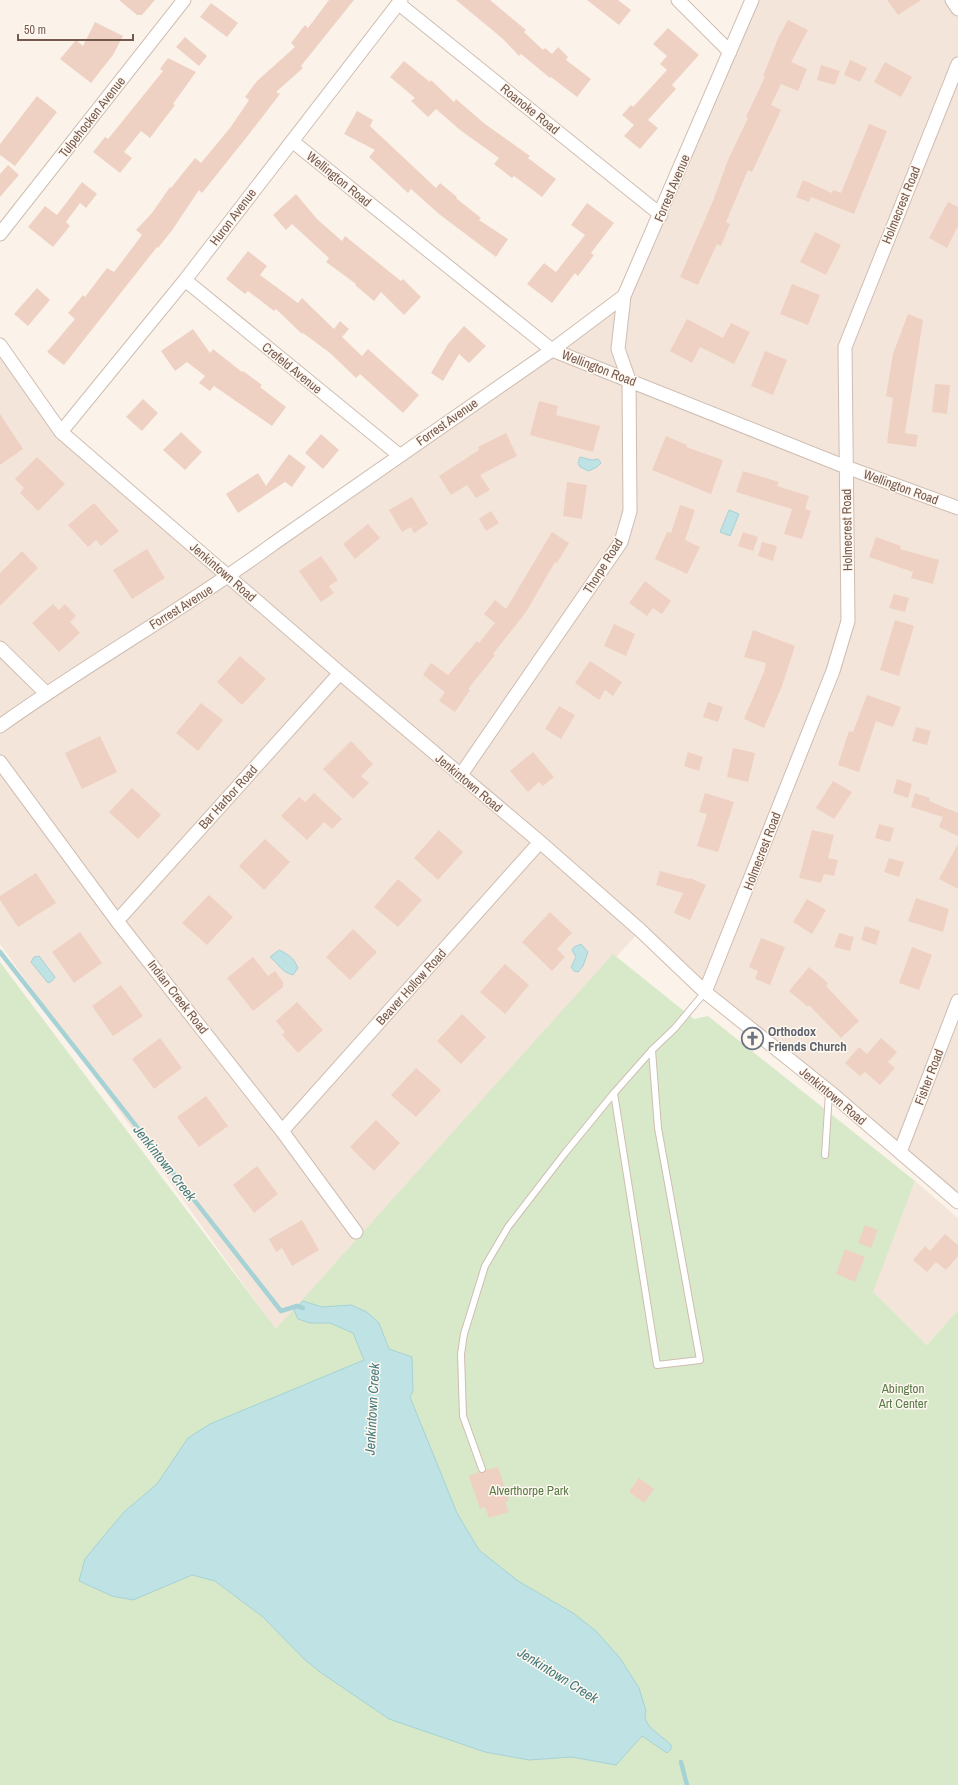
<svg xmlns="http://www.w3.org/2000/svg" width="958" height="1785" font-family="'Archivo Narrow',sans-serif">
<rect width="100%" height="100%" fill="#fbf3ea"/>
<path fill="#f3e5d9" d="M752 0H958V1202L640 931 276 1330 0 944V345L61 432 225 573 624 296Z
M915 1181 958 1218V1310L927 1345 872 1292Z"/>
<path fill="#d8e9c9" d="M613 954 694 1019 708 1016 915 1181 873 1292 927 1345 958 1310V1785H0V962L276 1329Z"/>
<path fill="#bfe2e4" stroke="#a6d2d6" d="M580 457 592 460 598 459 601 463 597 467 589 471 580 467 578 463Z
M729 510 739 514 730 536 720 532Z
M581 944 588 952 583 966 578 972 574 971 571 967 576 957 572 950 574 947Z
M279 950C288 954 294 958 298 968L293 975C280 971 280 965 270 957Z
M39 956 55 977 52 981 48 983 31 962 34 957Z
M303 1301 322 1307 351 1305 367 1312 379 1323 389 1349 412 1357 413 1391 410 1397 457 1513 479 1550 518 1581 573 1613 596 1631 620 1658 639 1688 646 1711C640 1725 663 1736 671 1745V1749L667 1753 642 1736 616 1765 572 1757 529 1760 485 1752 389 1719 320 1672 303 1658 263 1617 215 1581 192 1575 133 1600 112 1596 79 1581 85 1559 98 1543 124 1512 157 1484 188 1438 210 1424 364 1360 353 1333 330 1323H310L298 1319 294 1310Z"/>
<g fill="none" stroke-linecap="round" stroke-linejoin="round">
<path stroke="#a6d2d6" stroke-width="4.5" d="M0 952 281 1311 297 1306 303 1308
M681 1762 687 1785"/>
</g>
<path fill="#efd1c3" d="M119 0H155L142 15H137Z
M329 0H354L301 66 303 68 276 92 280 94 246 138 202 193 199 190 173 229 158 248 157 247 64 365 47 352 75 319 68 313 83 295 85 297 107 268 114 272 142 235 136 230 152 213 170 187 171 188 195 158 201 163 230 128 249 100 245 97 257 81 295 47 291 43 305 25 308 28Z
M456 0H490L526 30 524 32 543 50 545 48 552 54 558 47 568 57 566 60 591 79 577 97 551 77 550 78 521 54 519 56 503 39Z
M587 0H618L631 10 619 25Z
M887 0H921L898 15Z
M211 3 238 23 227 37 200 17Z
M788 20 808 30 791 62 807 69 798 91 781 84 771 105 781 110 752 172 748 170 726 222 730 224 721 246 717 244 698 285 680 277 713 201 728 160 748 118 746 117 765 77 763 76 779 36Z
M95 22 123 36 113 55 91 83 60 59 76 40 83 46Z
M668 28 699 55 672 85 676 89 648 120 658 128 640 149 624 136 634 125 622 115 631 105 633 107 667 70 660 64 667 56 653 44Z
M185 37 207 56 199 66 176 47Z
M168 58 196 72 173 104 175 105 150 138 141 131 124 152 132 158 120 173 93 152 105 137 108 139 163 71 160 69Z
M850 60 867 68 860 82 844 75Z
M404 61 430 82 431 80 454 102 456 99 485 124 530 156 528 158 556 179 542 197 514 176 512 178 494 164 499 158 460 130 436 109 428 117 411 101 415 98 390 77Z
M885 62 912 77 901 97 874 82Z
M821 65 840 71 835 85 817 80Z
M37 96 57 112 15 166 0 155V144Z
M357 111 373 120 370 126 436 188 440 183 457 197 456 198 481 218 479 220 508 239 496 257 439 214 411 189 408 193 369 157 375 150 344 134Z
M869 124 887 131 854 214 811 197 809 202 796 197 803 180 832 193 833 190 841 193Z
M8 165 19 175 0 197V174Z
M82 182 97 194 86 208 80 203 66 222 70 226 53 247 28 227 45 206 57 215Z
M296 194 317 219 342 241 345 236 401 281 403 279 421 297 404 315 381 292 374 301 355 285 356 284 326 262 329 258 292 224 286 230 273 215Z
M948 202 958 207V226L947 248 929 238Z
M587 203 614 223 591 253 594 255 578 276 575 273 552 303 527 284 544 263 556 272 585 235 571 225Z
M815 232 841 245 826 275 800 262Z
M248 251 267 266 260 275 298 303 302 298 334 329 340 321 349 329 342 337 362 356 368 349 419 395 403 413 360 374 356 378 330 353 303 333 302 334 276 309 274 311 248 291 245 294 226 279Z
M792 284 820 295 808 325 780 314Z
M37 288 50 300 28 326 14 314Z
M908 314 923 320 905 433 918 435 916 447 887 443 893 398 886 396 893 354Z
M687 319 723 338 731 323 750 332 734 364 700 347 692 363 670 351Z
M464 326 486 346 469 363 459 354 443 381 431 373 448 344Z
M193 329 210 353 213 349 242 372 243 371 262 385 260 387 286 407 272 426 214 386 210 391 199 383 205 376 187 362 175 371 161 351Z
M765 351 787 360 773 395 751 386Z
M935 384 950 385 947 414 932 412Z
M143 399 158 413 142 431 126 417Z
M539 401 558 406 556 415 600 426 593 452 530 435Z
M0 414 23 449 0 465Z
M181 432 202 452 185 470 163 450Z
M506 433 517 456 480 475 490 490 476 498 467 485 451 495 439 476 479 450 478 447Z
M321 434 339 450 323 469 305 453Z
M666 436 687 445 686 447 723 460 711 494 652 470Z
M289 454 306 467 292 487 285 482 238 513 226 494 258 473 266 486Z
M37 457 65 484 38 511 20 493 24 488 15 479Z
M743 471 779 482 777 486 809 496 805 509 811 511 802 539 784 534 792 509 736 492Z
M567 482 587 485 582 519 563 516Z
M412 497 428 524 414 533 411 527 402 532 389 510Z
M94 503 119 531 101 546 96 540 88 547 68 525Z
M680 505 695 510 685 540 700 547 687 574 655 559 667 532 671 533Z
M491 511 499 523 486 531 479 519Z
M368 524 380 538 355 559 343 544Z
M552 532 569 543 557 563 555 562 526 612 493 654 495 655 468 689 470 690 455 712 439 701 445 692 423 675 431 663 448 675 477 641 479 643 495 623 484 614 495 600 506 609Z
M743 532 758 537 753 551 738 546Z
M876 537 901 546 900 549 939 560 933 584 911 578 913 572 869 557Z
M762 542 777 546 773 561 758 556Z
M147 549 165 578 132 599 113 570Z
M22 551 38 568 0 606V573Z
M321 556 338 580 329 586 334 593 321 602 299 571Z
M645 581 671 601 662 614 653 608 647 616 629 603Z
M894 594 909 598 905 612 889 608Z
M53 604 59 610 65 604 76 616 70 622 80 633 59 652 32 623Z
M895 620 914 626 899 676 880 670Z
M614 624 635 634 626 656 604 646Z
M753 630 795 646 782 686 764 728 744 719 764 672 766 663 744 657Z
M240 656 266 679 242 705 217 682Z
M590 661 622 682 613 696 605 690 599 700 575 683Z
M867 695 901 707 893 727 876 721 859 772 838 765 849 731 853 732Z
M708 702 723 707 718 722 703 717Z
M201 703 223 720 198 751 176 733Z
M559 706 575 715 561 739 545 729Z
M916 727 931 731 927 745 912 741Z
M100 736 117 772 82 789 65 753Z
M351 741 373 764 361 776 369 783 353 799 323 769Z
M733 748 755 753 748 782 727 777Z
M533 752 554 777 543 786 539 782 528 792 510 771Z
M688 752 703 757 699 771 684 766Z
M897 779 912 784 908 798 893 793Z
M833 781 852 792 834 819 816 808Z
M132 788 161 815 138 839 109 812Z
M314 793 342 819 332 829 324 822 307 840 281 816 299 797 305 802Z
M705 793 734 802 718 852 697 846 707 814 699 812Z
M915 793 930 798 929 801 958 813V836L939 827 943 817 911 807Z
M879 824 894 828 890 842 875 838Z
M439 830 463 852 438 880 414 858Z
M812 830 834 835 828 858 838 860 834 876 824 874 821 883 799 878Z
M265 839 290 862 264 890 239 866Z
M958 844V889L939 879Z
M889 858 904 862 899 877 884 872Z
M660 871 689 879 690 878 706 885 690 920 674 913 683 893 656 885Z
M36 873 56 903 18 927 0 900V896Z
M398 879 422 900 398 927 374 907Z
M209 895 233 917 207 945 182 923Z
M916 898 949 909 943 932 908 921Z
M807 899 826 910 812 934 793 922Z
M550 912 572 933 557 949 565 957 552 971 522 942Z
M865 926 880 931 876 945 861 940Z
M353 929 377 952 350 980 326 957Z
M80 932 102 963 74 983 52 952Z
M839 933 854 937 850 951 834 947Z
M761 938 785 947 770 985 755 979 758 971 749 967Z
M912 947 932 955 919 990 899 983Z
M253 957 268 976 275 971 283 982V987L253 1011 227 978Z
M505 964 529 985 505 1014 480 992Z
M809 967 828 983 826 986 859 1021 841 1038 809 1005 808 1007 789 991Z
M121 985 143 1016 113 1036 92 1006Z
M297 1002 323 1030 298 1053 282 1035 285 1032 276 1021Z
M462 1014 486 1037 461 1064 437 1041Z
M160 1038 182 1068 154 1089 132 1059Z
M881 1038 897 1052 888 1062 895 1068 880 1085 865 1072 860 1076 845 1063 859 1047 867 1054Z
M416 1068 441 1090 416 1117 391 1095Z
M206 1096 228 1126 199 1147 177 1117Z
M376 1120 400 1143 374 1171 350 1147Z
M257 1166 278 1194 254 1213 233 1185Z
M302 1220 319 1250 292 1266 282 1248 276 1252 269 1239Z
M865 1225 878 1230 871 1248 858 1243Z
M945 1234 958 1245V1256L946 1270 936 1262 927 1272 913 1260 925 1246 930 1251Z
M845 1249 865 1257 855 1282 836 1274Z
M498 1467 509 1500 505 1502 509 1512 489 1518 485 1507 480 1509 469 1476 479 1472 483 1473 486 1470Z
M639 1478 654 1489 644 1503 629 1492Z"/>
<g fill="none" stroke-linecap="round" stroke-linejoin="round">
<defs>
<path id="lane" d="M614 1093 657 1365 700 1360 658 1128 652 1050
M825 1155 829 1093
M482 1469 463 1416 461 1354 464 1334 485 1266 508 1227 565 1153 614 1093 652 1050 675 1028 705 992"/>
<path id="street" d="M678 0 730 52
M952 0 958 9
M399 4 661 215
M292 141 552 350 846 467 958 508
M0 234 184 0
M185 280 399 455
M0 345 61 432 340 673 540 842 640 930 705 992 830 1092 958 1202
M61 432 185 280 401 0
M0 648 46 693
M0 726C89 662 185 609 273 544L552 350 624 296 752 0
M0 762 117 921 282 1131 356 1232
M460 776 621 542 630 511 629 380 618 349 624 296
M117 921 340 673
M705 992 833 671 848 621 845 347 958 64
M282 1131 540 842
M900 1152 958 1001"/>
</defs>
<use href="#lane" stroke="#cfbdb2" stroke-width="8"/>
<use href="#street" stroke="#cfbdb2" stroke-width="15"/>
<use href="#lane" stroke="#fff" stroke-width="6"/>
<use href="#street" stroke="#fff" stroke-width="13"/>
</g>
<defs>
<symbol id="church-ring" viewBox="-11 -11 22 22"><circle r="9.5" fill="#fef8f0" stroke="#6b7280" stroke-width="1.5"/><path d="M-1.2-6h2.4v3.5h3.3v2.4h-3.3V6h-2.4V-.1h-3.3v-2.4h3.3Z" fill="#6b7280"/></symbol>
</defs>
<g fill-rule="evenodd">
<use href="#church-ring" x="740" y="1026" width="25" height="25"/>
</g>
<g text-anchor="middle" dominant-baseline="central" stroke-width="3" stroke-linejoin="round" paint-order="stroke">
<g font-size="13" fill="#75594e" stroke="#fef8f0">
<text transform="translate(530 109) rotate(39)">Roanoke Road</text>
<text transform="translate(92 117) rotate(-52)">Tulpehocken Avenue</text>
<text transform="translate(339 179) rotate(39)">Wellington Road</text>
<text transform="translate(672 188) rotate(-67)">Forrest Avenue</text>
<text transform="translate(901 205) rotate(-68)">Holmecrest Road</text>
<text transform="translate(233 217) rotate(-53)">Huron Avenue</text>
<text transform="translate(292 368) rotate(39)">Crefeld Avenue</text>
<text transform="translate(599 368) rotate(21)">Wellington Road</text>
<text transform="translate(447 422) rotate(-35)">Forrest Avenue</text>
<text transform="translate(901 487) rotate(20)">Wellington Road</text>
<text transform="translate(847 530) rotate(-91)">Holmecrest Road</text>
<text transform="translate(603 566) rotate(-58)">Thorpe Road</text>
<text transform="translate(223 572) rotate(41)">Jenkintown Road</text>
<text transform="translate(181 607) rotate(-32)">Forrest Avenue</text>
<text transform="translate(469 783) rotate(40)">Jenkintown Road</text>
<text transform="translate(228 797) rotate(-48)">Bar Harbor Road</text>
<text transform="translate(762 851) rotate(-69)">Holmecrest Road</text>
<text transform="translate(411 987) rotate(-48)">Beaver Hollow Road</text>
<text transform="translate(178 997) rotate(52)">Indian Creek Road</text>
<text transform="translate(929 1077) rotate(-69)">Fisher Road</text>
<text transform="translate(833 1096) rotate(40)">Jenkintown Road</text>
</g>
<g font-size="13" font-weight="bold" fill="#5b616d" stroke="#fef8f0" text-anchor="start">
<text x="768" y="1031">Orthodox<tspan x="768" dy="15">Friends Church</tspan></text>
</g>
<g font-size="13" fill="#5a7a47" stroke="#fef8f0">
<text x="903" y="1388">Abington<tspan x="903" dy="15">Art Center</tspan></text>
<text x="529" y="1490">Alverthorpe Park</text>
</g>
<g font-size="14" font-style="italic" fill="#467b7f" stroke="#fef8f0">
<text transform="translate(165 1163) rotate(52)">Jenkintown Creek</text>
<text transform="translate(372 1409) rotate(-87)">Jenkintown Creek</text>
<text transform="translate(558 1675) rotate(32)">Jenkintown Creek</text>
</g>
</g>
<path d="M18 34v6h115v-6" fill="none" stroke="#75594e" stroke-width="2"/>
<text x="24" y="34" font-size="12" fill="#75594e" stroke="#fef8f0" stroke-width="3" paint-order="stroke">50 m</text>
</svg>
